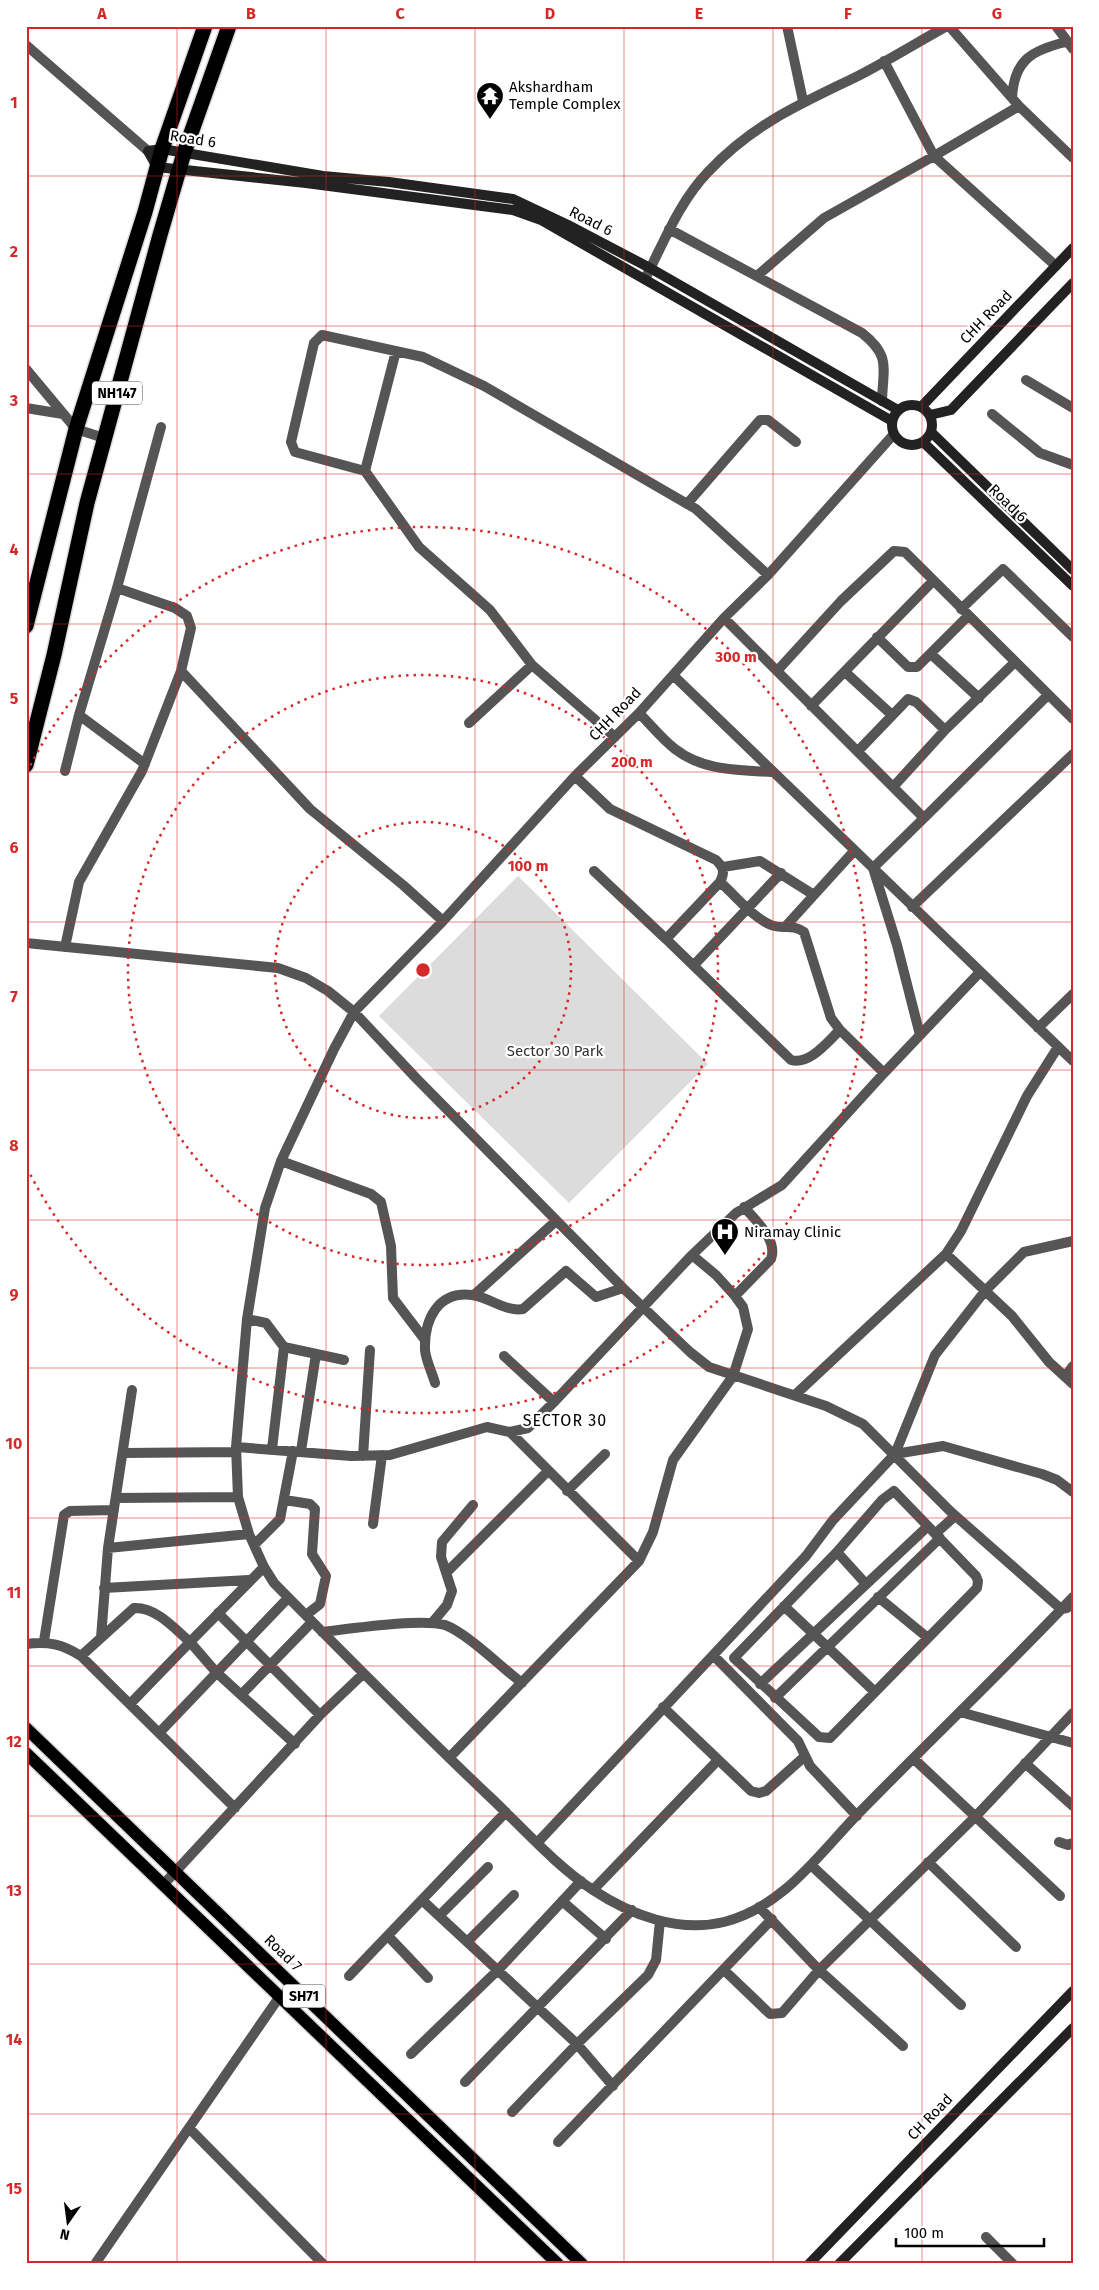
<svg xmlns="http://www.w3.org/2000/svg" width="1099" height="2290" font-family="'Fira Sans',sans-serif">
<rect width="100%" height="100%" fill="#fff"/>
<path fill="#dcdcdc" d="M518 876 708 1064 569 1203 379 1016Z"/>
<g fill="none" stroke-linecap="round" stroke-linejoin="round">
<defs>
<path id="primary" d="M26 1728 582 2264
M26 1753 558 2264"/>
<path id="highway" d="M26 626 76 429 145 212 162 149 205 26
M26 765 54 655 87 503 160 235 184 153 229 26"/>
</defs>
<use href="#primary" stroke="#dbdbdb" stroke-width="15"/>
<use href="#highway" stroke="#dbdbdb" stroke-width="18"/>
<path stroke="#555" stroke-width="10" d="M787 26 803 101
M949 26 1019 106 1073 158
M1056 26 1073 49
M26 45 148 151
M884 61 934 156 1019 106
M1012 98C1014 60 1032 50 1066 42
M669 229 862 333C891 356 883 367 882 401
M757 276 824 218 934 156 1056 266
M645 279C664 242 679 202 708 172 752 125 798 105 854 78 886 62 916 43 947 26
M26 369 76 429 104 438
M1026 380 1073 408
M26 408 63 414
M992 414 1040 453 1073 465
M894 434 768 575 724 618 639 713 575 776 443 921 354 1012 334 1049 281 1161 265 1208 247 1319 236 1447 238 1497 249 1534 264 1567 274 1583C345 1655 416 1727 490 1797 523 1828 555 1865 593 1890 631 1915 678 1933 724 1922 782 1907 816 1858 855 1817 927 1743 1002 1672 1073 1597
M365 471 396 351
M687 504 760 420H768L796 442
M117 588 161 427
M961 609 1003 569 1073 637
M724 618 924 818 873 868 897 945 920 1035
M877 637 908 667H917L968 616
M931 654 979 698
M532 665 490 610 419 547 365 471 295 452 291 442 314 343 322 335 423 357 484 386 696 509 768 575
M181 671 310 809 403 885 443 921
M777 671 841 601 894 551 905 552 1073 719
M845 672 892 715
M673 675 1073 1061
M811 706 933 581
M639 713C650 724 662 739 675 749 703 771 738 770 772 772
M79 715 145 764
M469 723 532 665 615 737
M858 751 908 699 916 702 945 730
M65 771 79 715 117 588 175 608 187 616 191 628 181 671 142 771 79 882 65 947
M575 776 610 809 716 860C724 868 725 872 720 882L666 939 791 1060C810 1065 827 1042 840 1030L884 1073 980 972
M894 786 945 730 1015 662
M924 818 1048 695
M723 867 760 861 814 895
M594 871 666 939
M720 882C736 896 752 917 771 925 783 930 792 923 804 932L831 1018 840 1030
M912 907 1073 754
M785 927 854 851
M26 943 278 968 306 978 328 991 354 1012 415 1077 623 1288 690 1352 709 1367 826 1406 863 1424 950 1511 1061 1609 1067 1608
M694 965 781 873
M1038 1028 1073 994
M281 1161 371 1194 381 1202 391 1246 393 1298 425 1340
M946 1254 1012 1316 1049 1362 1073 1384
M474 1295 556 1221
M735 1296 771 1259C778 1240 756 1221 744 1207
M247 1319 266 1323 284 1347 272 1449
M284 1347 344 1360
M504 1356 554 1402
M1065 1377 1073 1366
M435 1383C432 1372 426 1361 425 1350 424 1319 438 1291 472 1295 489 1297 505 1312 523 1309L566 1271 596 1297 623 1288
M795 1395 946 1254 961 1231 1027 1096 1058 1047
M510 1432 528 1428 554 1402 692 1255 736 1213 782 1185 884 1073
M236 1447 351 1456 390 1455 487 1427 510 1432 639 1561
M301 1451 316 1354
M124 1453 236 1452
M895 1454 943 1446 1042 1474 1057 1480 1073 1492
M363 1456 370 1350
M567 1491 605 1454
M894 1491 976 1576 978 1581 977 1588 830 1738 819 1737 734 1658 837 1552 882 1500Z
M116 1498 238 1497
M285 1500 310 1504 315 1509 312 1554 326 1576 320 1604 306 1615
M373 1524 382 1455
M935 1534 955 1516
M254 1545 280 1519 293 1451
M108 1548 249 1534
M837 1552 866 1584
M264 1567 190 1642 216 1672 295 1744
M447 1572 547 1472
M104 1588 249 1580
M878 1597 928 1638
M784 1606 875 1692
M218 1613 320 1715
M432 1623 447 1605 452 1591 441 1557 442 1542 473 1505
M322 1632C349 1629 421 1618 445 1625 467 1633 502 1668 522 1683
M101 1638 108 1548 132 1390
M44 1641 64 1515 70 1511 114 1510
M26 1644C48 1641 62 1644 81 1656L235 1808
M713 1655 798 1741 810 1766 857 1816
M81 1656 134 1608C156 1607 174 1628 190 1642L130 1704
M760 1684 927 1527
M241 1695 312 1622
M775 1698 940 1538
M663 1707 751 1791 759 1793 766 1791 804 1757
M960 1712 1073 1743
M159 1733 288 1598
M449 1758 639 1561 653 1532 673 1460 733 1376 748 1329 743 1307 735 1296 716 1275 692 1255
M914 1759 1060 1896
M1025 1763 1073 1806
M538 1842 806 1556 833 1520 895 1454 935 1355 985 1291 1024 1252 1073 1241
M1059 1842 1068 1845 1073 1843
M928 1862 1016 1947
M812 1866 961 2005
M163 1885 320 1715 363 1674
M593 1890 718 1760
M422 1900 577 2044 613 2086
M562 1901 606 1939
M759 1907 819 1970 903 2046
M440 1915 488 1867
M389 1937 428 1978
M467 1942 514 1895
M724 1970 770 2014 782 2013 819 1970 976 1816 1073 1713
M349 1976 506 1812
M411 2054 499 1969 581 1881
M465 2082 632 1910
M512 2112 577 2044 648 1975 656 1960 660 1921
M189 2128 323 2264
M558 2142 772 1919
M986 2237 1013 2264
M95 2264 280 1996"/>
<path stroke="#222" stroke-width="10" d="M892 425a20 20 0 1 1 40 0a20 20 0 1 1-40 0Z
M921 407 1073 248
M930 415 951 410 1073 283
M892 421 541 220 513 210 306 183 157 167 148 151 162 149 323 176 389 182 513 199 568 225 650 268 898 410
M931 432 1073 570
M923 442 1073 586
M809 2264 1073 1991
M839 2264 1073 2028"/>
<use href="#primary" stroke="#000" stroke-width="12"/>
<use href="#highway" stroke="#000" stroke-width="15"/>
</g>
<path fill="none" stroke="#d62828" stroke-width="1" stroke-opacity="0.55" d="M177 26V2264M326 26V2264M475 26V2264M624 26V2264M773 26V2264M922 26V2264M26 176H1073M26 326H1073M26 474H1073M26 624H1073M26 772H1073M26 922H1073M26 1070H1073M26 1220H1073M26 1368H1073M26 1518H1073M26 1666H1073M26 1816H1073M26 1964H1073M26 2114H1073"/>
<g fill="none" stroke="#d62828" stroke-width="2.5" stroke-dasharray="2.5 5">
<circle cx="423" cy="970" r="148"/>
<circle cx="423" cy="970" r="295"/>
<path d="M27 772A443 443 0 1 1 27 1168"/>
</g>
<defs>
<symbol id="temple-pin" viewBox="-11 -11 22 30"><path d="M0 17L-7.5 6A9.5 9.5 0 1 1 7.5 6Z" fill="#000" stroke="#fff"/><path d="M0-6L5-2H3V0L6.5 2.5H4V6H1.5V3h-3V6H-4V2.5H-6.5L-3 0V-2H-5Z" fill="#fff"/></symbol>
<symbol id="hospital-pin" viewBox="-11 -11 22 30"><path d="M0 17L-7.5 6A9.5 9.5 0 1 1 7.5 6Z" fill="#000" stroke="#fff"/><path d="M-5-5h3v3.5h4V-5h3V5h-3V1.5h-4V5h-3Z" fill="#fff"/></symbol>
</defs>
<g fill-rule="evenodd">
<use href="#temple-pin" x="474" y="80" width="32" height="43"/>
<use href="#hospital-pin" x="709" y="1216" width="32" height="43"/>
</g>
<g text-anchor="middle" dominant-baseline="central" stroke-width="4.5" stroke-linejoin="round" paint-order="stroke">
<g fill="#fff" stroke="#4c4c4c" stroke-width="1">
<rect x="92" y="381.5" width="50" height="23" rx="4"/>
<rect x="283" y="1984.5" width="42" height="23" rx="4"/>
</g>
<g font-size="14" font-weight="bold" fill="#000">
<text x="117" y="393">NH147</text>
<text x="304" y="1996">SH71</text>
</g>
<g font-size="15" fill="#000" stroke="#fff" text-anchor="start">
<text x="509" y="87">Akshardham<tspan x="509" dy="17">Temple Complex</tspan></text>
<text x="744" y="1232">Niramay Clinic</text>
</g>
<g font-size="15" fill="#000" stroke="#fff">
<text transform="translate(193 139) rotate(9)">Road 6</text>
<text transform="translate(591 221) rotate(27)">Road 6</text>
<text transform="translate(986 317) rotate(-46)">CHH Road</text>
<text transform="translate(1008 503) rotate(44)">Road 6</text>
<text transform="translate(615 714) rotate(-46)">CHH Road</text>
<text transform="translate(283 1953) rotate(44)">Road 7</text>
<text transform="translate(930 2117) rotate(-46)">CH Road</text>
</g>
<g font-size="15" fill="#333" stroke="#fff">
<text x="555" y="1051">Sector 30 Park</text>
</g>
<g font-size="16" letter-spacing="1" fill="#000" stroke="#fff">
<text x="565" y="1420">SECTOR 30</text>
</g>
</g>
<circle cx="423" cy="970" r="8" fill="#d62828" stroke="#fff" stroke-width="2.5"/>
<g font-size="15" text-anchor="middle" font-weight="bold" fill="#d62828" stroke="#fff" stroke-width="4.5" stroke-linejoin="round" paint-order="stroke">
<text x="736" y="662">300 m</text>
<text x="632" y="767">200 m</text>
<text x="528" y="871">100 m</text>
</g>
<rect width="1099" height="2290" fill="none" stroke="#ffffff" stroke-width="55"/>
<g transform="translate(68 2222) rotate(194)" stroke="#ffffff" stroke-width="4" paint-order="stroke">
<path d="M0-4L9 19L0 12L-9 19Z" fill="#000000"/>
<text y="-8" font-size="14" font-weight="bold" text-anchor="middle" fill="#000000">N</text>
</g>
<path d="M896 2238v8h148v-8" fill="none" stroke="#000000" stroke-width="2.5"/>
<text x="904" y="2238" font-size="15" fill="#000000" stroke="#ffffff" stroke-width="4" paint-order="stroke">100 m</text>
<rect x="28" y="28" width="1044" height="2234" fill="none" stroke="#d62828" stroke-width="2"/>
<g font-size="16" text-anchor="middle" font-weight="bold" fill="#d62828">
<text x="102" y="19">A</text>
<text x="251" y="19">B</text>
<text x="400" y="19">C</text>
<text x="550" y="19">D</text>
<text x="699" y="19">E</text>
<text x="848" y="19">F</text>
<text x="997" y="19">G</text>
<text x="14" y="108">1</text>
<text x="14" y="257">2</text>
<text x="14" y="406">3</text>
<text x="14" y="555">4</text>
<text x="14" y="704">5</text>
<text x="14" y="853">6</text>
<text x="14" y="1002">7</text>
<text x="14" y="1151">8</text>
<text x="14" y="1300">9</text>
<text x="14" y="1449">10</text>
<text x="14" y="1598">11</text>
<text x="14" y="1747">12</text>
<text x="14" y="1896">13</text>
<text x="14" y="2045">14</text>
<text x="14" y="2194">15</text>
</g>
</svg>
